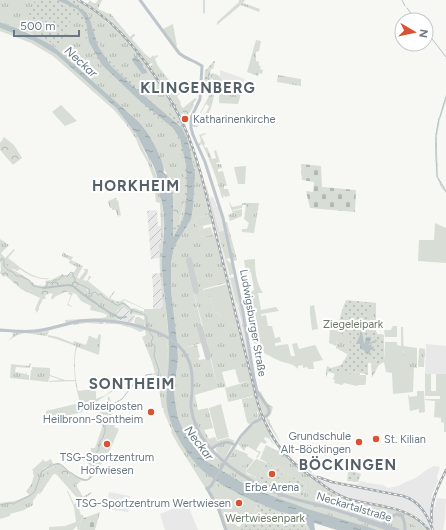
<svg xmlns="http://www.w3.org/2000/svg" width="446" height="530" font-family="Figtree,sans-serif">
<defs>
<pattern id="industrial-furrows" width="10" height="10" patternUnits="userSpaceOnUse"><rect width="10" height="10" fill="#e7e8e7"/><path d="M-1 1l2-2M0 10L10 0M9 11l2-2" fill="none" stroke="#bfc1c1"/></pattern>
<pattern id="grass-tufts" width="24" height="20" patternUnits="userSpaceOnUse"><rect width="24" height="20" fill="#d8ddd5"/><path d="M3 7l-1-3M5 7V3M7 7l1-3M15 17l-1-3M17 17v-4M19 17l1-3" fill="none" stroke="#b3b8b2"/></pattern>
<pattern id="forest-crowns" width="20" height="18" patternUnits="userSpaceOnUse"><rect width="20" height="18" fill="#d8ddd5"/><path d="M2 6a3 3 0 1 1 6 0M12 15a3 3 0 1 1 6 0" fill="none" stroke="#b3b8b2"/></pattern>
<pattern id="cemetery-stones" width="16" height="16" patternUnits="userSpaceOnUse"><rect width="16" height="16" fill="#d8ddd5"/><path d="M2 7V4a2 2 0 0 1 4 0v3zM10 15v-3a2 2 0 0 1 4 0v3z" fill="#b3b8b2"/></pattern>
<pattern id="park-dots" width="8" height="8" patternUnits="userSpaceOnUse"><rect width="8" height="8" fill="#d8ddd5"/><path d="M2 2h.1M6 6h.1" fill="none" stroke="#b3b8b2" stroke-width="1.8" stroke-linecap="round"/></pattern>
<pattern id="water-ripples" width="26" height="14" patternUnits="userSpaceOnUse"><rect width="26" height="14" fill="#b7c3c6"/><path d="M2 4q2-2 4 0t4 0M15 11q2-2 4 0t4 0" fill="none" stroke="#99a3a6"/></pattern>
</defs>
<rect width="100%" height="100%" fill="#f7f7f4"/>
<path fill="#e7e8e7" d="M76 0H81L103 14 116 26 132 43 169 94 185 124 196 154 216 223 209 198 213 197 215 202H217L218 203 216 204V206H218L225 230 218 232 245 339 254 380 252 381 199 168 189 139 180 117 164 90 134 47 120 32 101 15 82 3Z
M220 70 245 79 243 84 235 88 221 79 220 77Z
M426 344 446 346V374H425Z
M434 466 440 467 437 477 438 481 431 497 432 498 446 468V472L435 495 433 507H435L437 498 446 499 445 518 443 530H428L420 521 412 515 403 511 346 499 332 492 299 468 300 467 310 474 311 473 327 480 340 483 358 484 360 481 368 483 383 485 388 488 398 486 404 483 417 477 428 469Z
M109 492 130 496 128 512 112 510 107 508Z
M187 503 198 530H165L160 514Z"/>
<path fill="url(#industrial-furrows)" d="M157 210 158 226H162L161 244H159V258L151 259 147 211Z
M160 273 163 309H153V288L152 274Z
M120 306 123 307 134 314H135L130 323 122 322 121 321 114 317Z"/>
<path fill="url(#grass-tufts)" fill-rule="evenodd" d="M0 0H57L77 9 89 42 173 128 180 139 183 152 187 192 174 195 170 177 166 175 167 173C164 171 164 166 162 162 156 147 150 134 139 122L54 47 30 33 0 22Z
M67 0H76L82 3 104 18 103 19 111 26 112 25C146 56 177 104 192 147 201 172 207 198 213 224H211L208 215 195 219 197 227 203 226V229L199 230 201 237 214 234 212 227 213 226 255 396 262 417 257 420 258 412 257 411V419L249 424 247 422 242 401V399L253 397V396L228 402 225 388 250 381 239 383 235 369 222 372 226 387 218 388 207 342 186 263 206 342 179 349 197 345 200 357 198 358 199 360 206 359 203 344 206 343 218 388 195 395 198 410 208 408 213 428 204 430 209 439 215 437 217 441 228 438 235 441 233 442C222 440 221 442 211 448 201 436 193 421 192 405 192 392 194 381 192 367L190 395 197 431 205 445 214 456 225 464 235 449 248 454 247 456 254 460 246 470V472L247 474 255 477 254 480 283 492H286L303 499 306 484 266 463 267 462 278 468 281 456 278 451 279 449 269 435 272 441 275 445 271 442 270 439 265 437 264 439 267 442 265 444 261 442 256 450 261 452 257 458H256L259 453 247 446 244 451 238 444C244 433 252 425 263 418 275 446 288 459 311 477L310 486 320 501 325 503 326 501 324 500 326 497 324 494 328 489 337 495V496L334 497 332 506 381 521H382L385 514 391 509 387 508C404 511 417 516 428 530H426L418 521 408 514 406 520 409 521 417 527 416 530H378L305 508 270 495 251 487 214 466 205 460 192 444 184 432 178 418 175 401 174 392 178 359 177 341 171 290V263L174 247 184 231 188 142 111 66ZM226 283V284L234 318 220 317 219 312 214 313 210 296 205 297 203 289Z
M90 0 93 3H96L98 0H102L98 9 107 13 111 14 130 37 133 34 135 35 132 39 144 53 150 58 154 55V57L157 55 158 56 155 59 158 66 179 93 182 90 183 92 177 96 181 103 180 104 183 108V113L180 116 169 94 150 67 153 64 151 63 148 65C137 49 125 34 111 21 103 15 95 9 87 4Z
M239 0H245L243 3 260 9 259 12 241 5 217 25V22L239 2Z
M0 28 34 41 57 55 116 108 132 129 134 132 136 133 147 157 150 159 158 180 161 194H159L160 198H161L164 219 162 269 169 341V373L167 387H166L167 388C166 407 169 415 176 433 182 445 190 458 200 468 220 486 247 498 272 508 287 515 300 514 310 530H306L258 505 238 515 241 517 240 521 229 515 231 521 239 527 238 530H224L217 509 206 489 177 443 171 432 172 431 163 410H164L163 408H162L158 383 152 362 142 337 146 335 145 330 140 332C130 326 116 323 105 324L106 322 124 325 141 328 145 327 144 322V327L136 324 134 322 135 319 136 317H139L144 320V316H143L144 314V309L124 300 123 301 120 302 110 300 100 292 82 285 77 281 74 272 77 267 69 263 70 260 62 256 63 252 67 255 73 257 71 260 83 266 77 277 79 279 85 271 83 269H88V272L83 280 87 281 89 276 91 277 88 281 109 298 114 291 115 292 110 298C114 301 120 303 124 299L145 309H163L160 273 159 244H161C161 230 161 217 160 203L156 202 154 180 148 163 140 149 136 139 126 124 114 110 53 56 31 43 0 31ZM161 337 167 339 168 350 165 381 161 375 160 368 156 357V340Z
M256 40 261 41 259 51 256 52V61L259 62V66H261L260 69 263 70 262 74 259 73 258 76 247 72Z
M212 73 218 75 223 81 235 88 244 84 238 104 219 103C219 97 220 92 219 86L217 87C212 96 214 112 203 118L202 120 197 127 191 126 192 123 194 124 196 121 195 120H196L194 125 197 126 198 122 197 121 198 119 200 120 207 111 209 106 206 104 201 113 202 114 198 117 197 116 199 117 201 114 200 113 210 94H212L213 79H211L210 82 211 76Z
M278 75 301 79V86L277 82Z
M446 94V101L440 119 437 137V149L438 177 446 190V193L441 187 437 178 435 149V137L438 121Z
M205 133 206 134 201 136 205 143 204 145 205 148 207 147 212 159 216 158 214 151 216 150 220 162 216 163V164H221L222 168 218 169V172L223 171 227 186H224V189H228L230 196 225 197 224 195 223 196 224 197 222 198C217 179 211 162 202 144L199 145 198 144 201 142 200 141 201 140 199 135Z
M205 185H206L219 232 225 230 231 258 226 259 233 265 235 273 230 275 236 302H238L240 317 243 326H244L256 391 261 395 258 391 261 392C264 398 266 404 273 407L271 414 267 417 270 421V423L282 445H285V447H284L285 448V450L290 454 291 452 290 455 302 465 312 471 311 473C291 458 276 440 265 417 253 392 250 364 245 338 238 305 229 272 220 240 215 222 209 203 205 185Z
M229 201 232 207 242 205V203H259L254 233 242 232V229H247L249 223 244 219 246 205H242V208L233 210V211L242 209V216L230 221 228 215 233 213 230 206H229H230Z
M225 222H227L237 260 233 261Z
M0 239 9 245 1 253 5 258 14 249 15 250 8 258C17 265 30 276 41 278 44 278 48 278 51 279 38 280 29 276 20 269L17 271 10 267 5 265 3 258 0 256Z
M74 286C78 285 81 288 86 288L88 292 101 295 105 301 123 307 120 310 118 309 116 313 117 314V315L122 317V316L125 317V318H119L115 316 114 317 122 322 129 323H130L133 316H135L131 323 100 320 66 324 65 320 101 318 106 317 107 315 103 313 90 310 91 306 81 301 76 294 73 293 68 304 73 307H72L67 305 71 295 68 294 69 291 73 293Z
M346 300 342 311 350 301 376 303V334L383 335 384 341 367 334 356 323 348 355 347 354 336 348C337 332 340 315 346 300Z
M94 321 104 322 103 324 86 323 73 325 74 324 41 332 49 331 47 336 25 333 17 335 8 341 12 337 13 332H0V330L28 332 81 322Z
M99 334 101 335 99 355 77 347C73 361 75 377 78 391H77L75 381 49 382V381L61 380 50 376 48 382 30 380 31 370H32V367L50 368V375L65 380H75C74 368 73 358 76 346L53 338 48 337V335L58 337 73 343 74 341 86 345 89 336 97 339Z
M403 346 417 348V368L404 367Z
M420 348 425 349 424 366V367H419L418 366 419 350Z
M30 363H31L30 368 16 367 15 372 26 374 27 372V375H29V380L10 378 11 364 29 366Z
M114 402 113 408V411L107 423 104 433 105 434 94 464 100 466 93 477 90 475 92 470 91 469 88 474 84 471 89 462 91 448H95L103 425 104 417 109 410V405L111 403Z
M222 444H231L232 445 224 460 218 455 216 450V448Z
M42 459H43L45 462 51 459 53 464 43 469 42 472 58 465 59 466C54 470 49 475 45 480 40 487 38 495 33 501V505L24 510 10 514V516L0 519V503L15 501 29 495 26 491 31 485 34 476 33 473V471L32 470 43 460Z
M69 473 81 481 76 485 83 497 91 492 92 493 82 500 69 483Z"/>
<path fill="url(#forest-crowns)" d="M195 98 197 99 192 104 194 105C191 110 190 113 186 116L183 113V108Z
M4 137 14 145 22 158 13 165 0 150V143Z
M168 174 171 180 174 195 187 192 177 230 174 236 172 235 173 227V197L167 177Z
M0 256 3 258 7 263 5 265 11 267 13 270 24 276 36 285 44 286 46 284 45 281 51 280 63 274 64 277 74 272 77 281 82 285H85L100 292 110 300 120 302 123 301 131 309 134 308 144 312 143 316 134 314 122 306 117 307 114 306 113 304 105 301 101 296H99L95 293 92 295H89L88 294V290L86 288 83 289 76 286H74L78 288V291L77 294C74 293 69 291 65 292 61 293 60 295 56 296L52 300 51 297 53 294 49 293 48 295 47 294 45 296 46 299H43L39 307V309L37 313 35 309 40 298 21 289 6 276 4 277 0 273 1 270Z
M368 358H372L378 361 377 368 372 378 371 363H368V375H367L366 372V374L364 373 366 368H367L368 361 366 362 365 361Z
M58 463C63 465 65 468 69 471 74 475 81 478 87 480L90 476 92 477C85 486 76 478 69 474L68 476 74 479 69 483 82 500 80 501 56 474H54L52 476 40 494 38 493 41 485 45 480 46 476 47 473 59 465 55 466 42 472H41L42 471 49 466Z"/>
<path fill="url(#cemetery-stones)" d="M301 164 321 166 322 187 356 190 355 212 310 208 306 191 313 192 314 182 302 180Z
M116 198 117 201 118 200 121 216 120 215 118 217 116 210H112V208H110L108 201Z
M100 512 95 530H79L81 520 84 518Z"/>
<path fill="url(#park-dots)" d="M35 0H75L87 8V11L93 21 98 42 109 60 118 70 162 109 178 118 182 125 187 135 192 148 196 176 193 209 191 219 180 239H178L174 235V233L180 220 183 209 184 197V165L179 140 172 130 147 109 106 72 100 64 90 48 79 19 75 14 69 24 58 48C48 39 36 34 23 29Z
M214 61H215L213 69H211L210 74 211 75 210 82 204 81 205 71Z
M346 300 376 303V309H367V332H377V334L384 335V362L379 365 377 368V360L370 358 365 360 366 362 368 361 367 375 366 374 354 372 352 374 341 375 328 372 326 378V371L327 366 331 368 341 365 348 354 351 338 338 332C338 322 342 310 346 300Z
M266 463 306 484 303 499 286 492C275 492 264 485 254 480L257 474 260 475Z
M349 470 361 474 358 482 347 481 348 474 347 473H348Z
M262 504 297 518 304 524 306 530H238L239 527 242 524 240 521 241 518 250 522 258 505H261Z"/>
<path fill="#d8ddd5" d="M173 24 177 46 175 47 163 29Z
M61 105 77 121 65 126 52 112Z
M246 166 245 184H238L234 167Z
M181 177 184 191 175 193 172 179Z
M209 215 211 224 197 227 195 219Z
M435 223 446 228V263L418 261 419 240H434Z
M211 227 213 235 201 237 199 230Z
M255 259C255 272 256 282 263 293H258L261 310 276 307 279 311 261 314V316L266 315 268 326H272L275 338 280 337 281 342 275 343V346L288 344 291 356H295L292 344 297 343 299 349 315 345 323 360 313 362 314 369H308L307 367 303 368 302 363V365L298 366V369C294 364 286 363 280 361 271 357 264 352 255 350L247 293 254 290 251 272 246 273 244 260Z
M235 277 245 326H243L238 307H239L238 302H236L230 278Z
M227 284 234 318 211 323 210 319 220 317 219 312 214 313 210 296 205 297 203 290Z
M314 305 318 329 312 330 310 314V306Z
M162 312 163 321 150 322 149 313Z
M393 326H397V337H385L384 330H391Z
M401 327H403L404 367H414L413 392 393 394 392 373 386 372 384 362 385 342H397V345L401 346Z
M330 329 338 331 336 346 329 343Z
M159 337H163L167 339 168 350 166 381H163L162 380 160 372V368L156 357V340Z
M342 371 352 374 353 372 360 373V375H366V382L365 385H358L357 386 344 383 342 385 334 383 335 380 333 379 335 373 341 374Z
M425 374H431V391H436V374H446V432H444V423L441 422V418L434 417 435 401 425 400V399H440V396H425Z
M96 389V399L106 395 113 389V391L96 402 83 408 82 412 47 421 46 418V411L80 403 77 391Z
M417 391H424L425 412 419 413V409L410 411 408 395H409V397L417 396Z
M109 396 111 403C108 408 110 414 104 417L103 425H99L100 409H106L108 397Z
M221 404 229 437 217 440 209 408Z
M107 423 115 425 114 427 119 429 110 450 100 466 94 464 105 434 104 433Z
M253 426 267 433 262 441 249 434Z
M247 435 260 441 256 449 243 443Z
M266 445 278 451 281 456 287 463 285 468 280 464 278 468 260 459Z
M238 454 249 459 245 467 234 462Z
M256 459H257L266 463 260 475 257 474 255 477 246 472V471Z
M268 466 280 473 276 481 263 475Z
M282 473 291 477 284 490 276 485Z
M311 477 328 489 324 494 326 497 323 502 320 501 318 504 307 500 309 487 310 486Z
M291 481 302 487 299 495 300 497 292 494 285 489Z
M220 484 236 494 258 504 250 522 224 508 226 505 223 504 225 499 215 494Z
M67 491H68L74 504 77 503 81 515H83L84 518 81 520 79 530 77 529V526L73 530H49V527L65 526 76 522 74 507Z
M337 496 346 499 391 509 390 513 388 514H385L383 520 381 521 332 506 334 497Z
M407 514 415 518V519H416L426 530H416L417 527 409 521 406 520Z"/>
<path fill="url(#water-ripples)" d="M57 0H67L86 12 90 20 98 46 111 66 134 87 182 128 188 142 193 165 195 174 193 206 191 219 174 247 171 263V290L177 341 178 359 174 392 175 401 178 418 184 432 192 444 205 460 214 466 252 488 270 495 305 508 378 530H337L314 523 315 530H310C308 526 305 521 300 519 293 514 283 513 275 510 250 500 224 488 203 471 188 457 172 431 168 412 164 394 169 375 169 357 170 328 164 299 162 270 161 253 165 236 164 219 164 212 162 205 161 198H160L159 194 161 193C158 181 156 166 148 157L136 133 134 132 132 129 116 108 57 55 34 41 0 28V22C19 29 37 36 54 47L139 122C149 133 155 145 161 159 162 163 164 166 164 171L163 172 168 176 167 178 173 197V236H174L182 222 185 212 187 192 186 164 180 139 173 128 140 101 102 65 89 42 86 21 82 14 77 9Z
M135 56C139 58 140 62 143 64V67L146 70 147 72V73L142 74C139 69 135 65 132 60Z
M361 330H363L362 332 364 343H365V340L366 337H370L371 338 369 345 372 347 374 346 373 350H370V352L368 354 365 353 364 350 360 349V344H356L360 335Z"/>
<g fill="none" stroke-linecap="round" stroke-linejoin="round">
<path stroke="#b7c3c6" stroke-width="1" d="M204 0V13
M402 0 405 6
M407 8 416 20
M426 31 446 57
M209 81 208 78 209 73
M446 99V97
M440 117 445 100
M436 135 439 118
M436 137V156
M436 157 437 177
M438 178 446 191
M0 261 1 259H3L4 260V266L8 270 14 273 16 276H20L29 280 33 286 43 288 47 286V283L48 282 51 283 54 280H58L63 276H68L69 274 71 272 73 273V277L75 278V282L89 289 90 290 89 293 90 294H91L95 292 98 295 101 294 103 297 115 304 116 305H119L122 303C127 304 129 309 134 311 137 312 145 314 146 316 148 319 146 319 147 322 147 328 149 332 153 337L151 343 155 346V348L154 356 159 370 158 377 167 389
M370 343H372L373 341 375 343V340L377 341
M371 346V343
M154 374H155
M0 505 10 503 13 504 31 495 35 491 42 471C47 468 56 462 60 464 65 467 68 472 73 474 76 477 82 480 86 480 87 480 89 479 90 478 92 475 95 461 94 457L99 449 100 441 103 438 105 431V426L112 411V405L113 404 122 399 136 381H141L146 375 152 374"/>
<path stroke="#b7c3c6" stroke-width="2" d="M74 287 84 295 97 304
M43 288 68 285 73 286
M99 306 106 310
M107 311 119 318 126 317
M131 313 132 310"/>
<path stroke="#ccd0d0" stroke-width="6" d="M189 260 196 291
M200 328 208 357"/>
<path stroke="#bfc6cb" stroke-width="3" d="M140 0 179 53C186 59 195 61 202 66L200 99 191 118V128L193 135 205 162 223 218 243 312 254 378 257 391 269 409V412L268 415 253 423 241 436 227 458 211 486 207 489
M0 330C14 331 28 333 42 330 55 328 67 323 80 321 106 318 140 324 163 335 180 343 192 358 192 377 193 387 191 397 191 407 193 421 198 433 206 443 223 466 254 484 280 494 295 500 311 503 326 507 350 514 374 522 398 530
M211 449C219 444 226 439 235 445
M207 488 219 510 226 530
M359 519 390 530
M383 524C388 523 388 519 393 516 403 509 405 523 405 530"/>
<defs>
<path id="rail" d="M78 0C111 18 134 45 155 76 166 92 176 108 184 126 192 143 197 160 202 178L258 404C265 425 276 446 292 461 300 469 310 475 319 482 328 489 337 495 348 499 377 507 409 505 429 530
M318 477 332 482 403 496C420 501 427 515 433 530
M432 522C429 503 438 487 446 470"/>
</defs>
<use href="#rail" stroke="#a2a8ac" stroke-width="2.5"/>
<use href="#rail" stroke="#fff" stroke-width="1" stroke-dasharray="3" stroke-linecap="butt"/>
</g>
<g fill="#d85233" stroke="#fff" stroke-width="1.5">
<circle cx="185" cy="119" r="4"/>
<circle cx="151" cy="412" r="4"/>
<circle cx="376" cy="439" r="4"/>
<circle cx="359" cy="442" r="4"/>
<circle cx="107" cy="444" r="4"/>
<circle cx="272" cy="474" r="4"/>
<circle cx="239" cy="503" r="4"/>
</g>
<g text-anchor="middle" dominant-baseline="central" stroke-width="4" stroke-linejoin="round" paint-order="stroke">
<g font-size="11" fill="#687883" stroke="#fff" text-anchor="end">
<text x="193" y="119" text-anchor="start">Katharinenkirche</text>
<text x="143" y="406">Polizeiposten<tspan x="143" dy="13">Heilbronn-Sontheim</tspan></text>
<text x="351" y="436">Grundschule<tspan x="351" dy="13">Alt-Böckingen</tspan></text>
<text x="384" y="439" text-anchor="start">St. Kilian</text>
<text x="107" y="457" text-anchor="middle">TSG-Sportzentrum<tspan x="107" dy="13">Hofwiesen</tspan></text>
<text x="272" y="487" text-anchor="middle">Erbe Arena</text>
<text x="231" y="503">TSG-Sportzentrum Wertwiesen</text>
</g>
<g font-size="11" fill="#687883" stroke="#fff">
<text transform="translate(253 323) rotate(80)">Ludwigsburger Straße</text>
<text transform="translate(354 507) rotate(17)">Neckartalstraße</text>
</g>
<g font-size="11" fill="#6b7a66" stroke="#fff">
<text x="353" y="324">Ziegeleipark</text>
<text x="265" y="518">Wertwiesenpark</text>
</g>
<g font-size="12" font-style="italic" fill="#63797f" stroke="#fff">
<text transform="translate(81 62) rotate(42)">Neckar</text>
<text transform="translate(199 443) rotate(53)">Neckar</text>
</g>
<g font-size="15" font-weight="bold" letter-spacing="1" fill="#556168" stroke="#fff">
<text x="198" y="88">KLINGENBERG</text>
<text x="136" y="186">HORKHEIM</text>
<text x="132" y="384">SONTHEIM</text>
<text x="348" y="465">BÖCKINGEN</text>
</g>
</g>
<g transform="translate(414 32) rotate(99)"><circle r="19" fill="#ffffff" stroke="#c3c9cd"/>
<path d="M0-3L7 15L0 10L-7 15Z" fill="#d85233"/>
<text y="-6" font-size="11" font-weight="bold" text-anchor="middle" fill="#687883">N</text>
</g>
<path d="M14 30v6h65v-6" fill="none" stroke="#687883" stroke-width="2"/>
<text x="20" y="30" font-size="12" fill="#687883" stroke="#ffffff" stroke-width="3" paint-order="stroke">500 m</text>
</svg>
